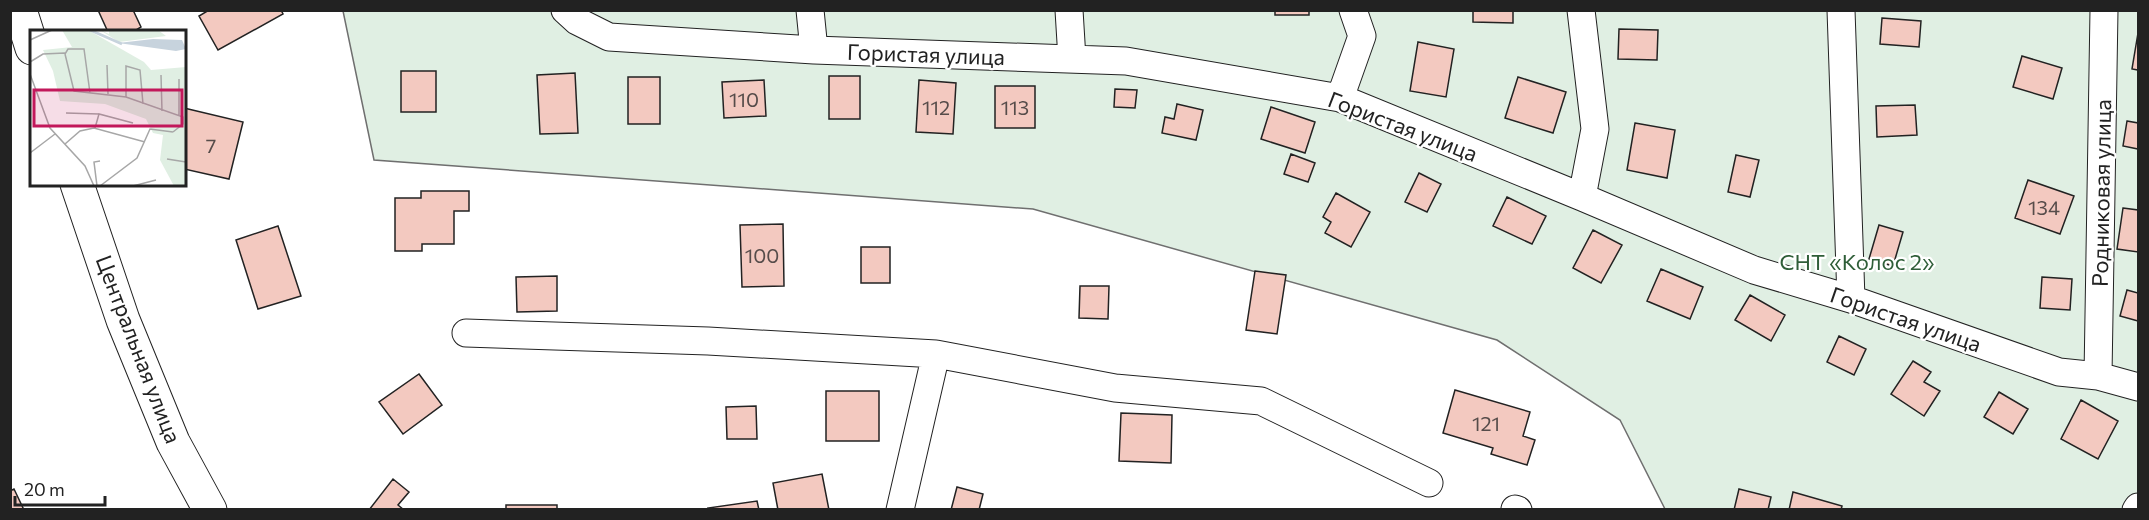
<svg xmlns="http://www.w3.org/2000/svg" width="2149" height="520" font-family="Commissioner,sans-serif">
<rect width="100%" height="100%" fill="#fff"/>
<path fill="#e0efe3" stroke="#6f6f6f" stroke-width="1.5" d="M343 11H2138V509H1665L1620 420 1497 340 1033 209 374 160Z"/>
<path fill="#f3c9c0" stroke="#222" stroke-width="1.5" d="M98 10H133L141 27 133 32H108Z
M209 10H281L283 14 218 50 199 16Z
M1275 10H1309V15H1275Z
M1473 10H1513V23L1473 22Z
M1882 18 1921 21 1919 47 1880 44Z
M1619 29 1658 30 1657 60 1618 59Z
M2138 33V70L2132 69Z
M1418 42 1454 49 1446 97 1410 91Z
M2022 56 2062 68 2053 99 2013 87Z
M401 71H436V112H401Z
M575 73 578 133 540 134 537 75Z
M829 76H860V119H829Z
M628 77H660V124H628Z
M1518 77 1566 92 1553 133 1505 118Z
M764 80 766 116 724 118 722 82Z
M919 80 956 83 953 134 916 132Z
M995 86H1035V128H995Z
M1115 89 1137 90 1135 108 1114 107Z
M1177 104 1203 110 1196 140 1162 133 1165 117 1174 119Z
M1915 105 1917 135 1877 137 1876 106Z
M1271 107 1315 122 1305 153 1261 139Z
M184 108 243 122 229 179 184 169Z
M2127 121 2138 123V149L2123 146Z
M1635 123 1675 130 1667 178 1627 170Z
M1291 154 1315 163 1308 182 1284 174Z
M1736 155 1759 160 1750 197 1728 192Z
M1419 173 1441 184 1427 212 1405 202Z
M2028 180 2074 196 2060 234 2015 218Z
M421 191H469V211H454V244H422V251H395V198H421Z
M1336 193 1370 212 1351 247 1325 233 1331 222 1323 217Z
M1507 197 1546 216 1532 244 1493 226Z
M2123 208 2138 210V252L2117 249Z
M783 224 784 286 742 287 740 225Z
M1879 225 1903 232 1893 266 1869 259Z
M278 226 301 296 258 309 236 240Z
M1593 230 1622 245 1601 283 1573 268Z
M861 247H890V283H861Z
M1661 269 1703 287 1690 319 1647 301Z
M1255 271 1286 275 1277 334 1246 330Z
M557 276V311L517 312 516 277Z
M2042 277 2072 279 2070 310 2040 308Z
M1080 286H1109L1108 319 1079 318Z
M2127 290 2138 293V321L2120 316Z
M1750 295 1785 315 1771 341 1735 320Z
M1839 336 1866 349 1854 375 1827 362Z
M1913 361 1931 372 1924 382 1940 391 1924 416 1891 394Z
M419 374 442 405 403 434 379 402Z
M1455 390 1530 412 1523 436 1535 440 1527 465 1491 454 1493 448 1443 433Z
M826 391H879V441H826Z
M1999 392 2028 409 2013 434 1984 417Z
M2081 400 2118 421 2098 459 2061 439Z
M756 406 757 439H727L726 407Z
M1121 413 1172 415 1171 463 1119 461Z
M822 474 829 510H778L773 483Z
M393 479 409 492 398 505 404 510H369Z
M957 487 983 494 979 510H951Z
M14 489 24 510H10V491Z
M1739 489 1771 497 1768 510H1734Z
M1793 492 1842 506 1841 510H1789Z
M757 501 759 510H709L708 508Z
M506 505H557V510H506Z"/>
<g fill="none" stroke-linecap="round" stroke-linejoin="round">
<defs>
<path id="street" d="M565 10 577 21 609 37 814 50 1126 61 1340 98 1582 197 1754 270 1851 299 2059 372 2098 376 2138 387
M810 10 814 50
M1069 10 1072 59
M1581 10 1595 129 1582 197
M1841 10 1851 299
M1340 98 1362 36 1353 10
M466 333 708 341 936 354
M2098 376 2104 10
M1515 509 1518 510
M900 510 936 354 1115 388 1261 401 1429 483
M2136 510 2138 507"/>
<path id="secondary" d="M20 10 32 48
M77 184 123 320 173 442 210 510"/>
</defs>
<use href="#street" stroke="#222" stroke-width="29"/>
<use href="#secondary" stroke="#222" stroke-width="35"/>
<use href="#street" stroke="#fff" stroke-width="27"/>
<use href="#secondary" stroke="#fff" stroke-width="33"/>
</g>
<g text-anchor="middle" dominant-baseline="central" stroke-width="4.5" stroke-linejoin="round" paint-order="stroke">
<g font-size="20" fill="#564c4a">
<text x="744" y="99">110</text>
<text x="936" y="107">112</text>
<text x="1015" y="107">113</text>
<text x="211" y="145">7</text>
<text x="2044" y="207">134</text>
<text x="762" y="255">100</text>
<text x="1486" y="423">121</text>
</g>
<g font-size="22" fill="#222" stroke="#fff">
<text transform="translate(926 54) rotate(2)">Гористая улица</text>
<text transform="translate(1403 126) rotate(21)">Гористая улица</text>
<text transform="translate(2101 193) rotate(-89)">Родниковая улица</text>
<text transform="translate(1906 319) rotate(19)">Гористая улица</text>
<text transform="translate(139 349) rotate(69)">Центральная улица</text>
</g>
<g font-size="22" fill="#2f5e38" stroke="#fff">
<text x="1857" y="261">СНТ «Колос 2»</text>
</g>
</g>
<g transform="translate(30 30)">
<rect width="156" height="156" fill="#fff"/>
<path d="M32 0H58L114 32 121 40 156 37V156H144L130 130 133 105 123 103 116 89 75 74 30 71 23 41 13 20 42 17ZM70 0 79 4V0H128L136 6 89 12Z" fill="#e0efe3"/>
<path d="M123 9 152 10 156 19 146 21 88 13Z" fill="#c7d3dd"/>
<path fill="none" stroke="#c7d3dd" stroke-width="3" d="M60 0 92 14"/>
<path fill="none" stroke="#a7a7a7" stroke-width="1.5" d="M0 10 22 0M35 24 44 61 96 67 153 87V94L143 102M35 24 38 19H54L60 63M0 32 13 24 35 23M77 35 78 64M0 44 20 98 55 136 64 156M131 45 132 81M96 67V36L110 40 113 74M36 83 69 84M149 86V49M65 98 69 84 103 93M35 114 50 101 64 98 115 112M0 123 25 104M137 129 156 132M67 156 64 132 70 131M70 156 107 128 120 99 143 102M103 156 126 150"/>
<path fill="#c2185b" fill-opacity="0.15" stroke="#c2185b" stroke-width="3" d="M4 60H152V96H4Z"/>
<rect width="156" height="156" fill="none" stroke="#222" stroke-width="3"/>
</g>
<rect width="2149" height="520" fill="none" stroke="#222222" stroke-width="24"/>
<path d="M15 496v9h90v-9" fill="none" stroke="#222222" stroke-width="3"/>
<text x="24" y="496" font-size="18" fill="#222222" stroke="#ffffff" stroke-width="4.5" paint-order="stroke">20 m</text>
</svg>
